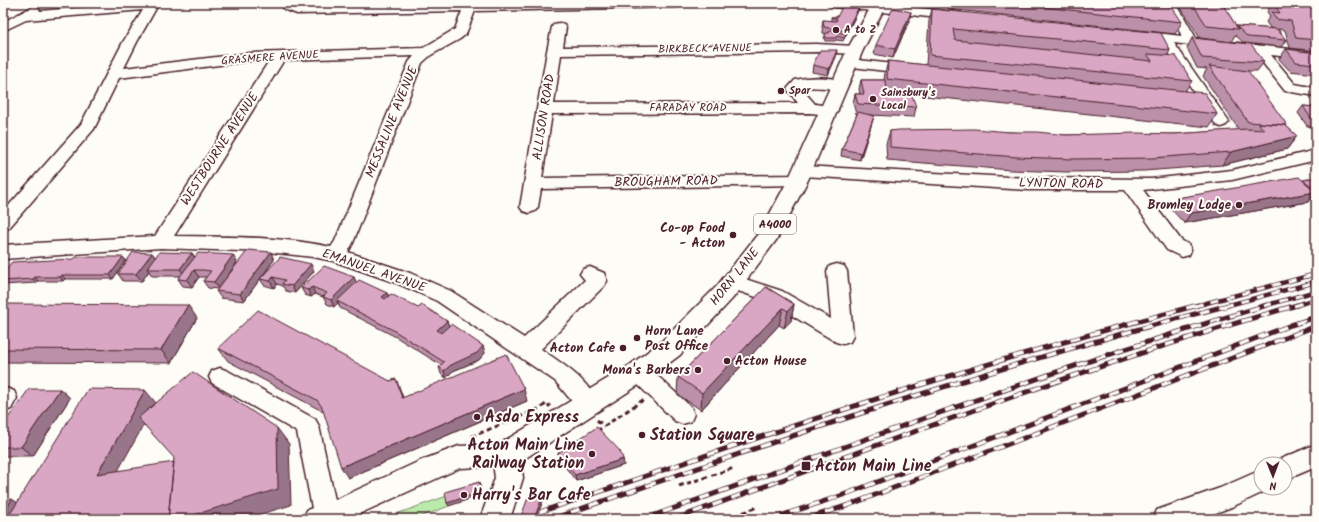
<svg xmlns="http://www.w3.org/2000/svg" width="1319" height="522" font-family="Kalam,sans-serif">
<rect width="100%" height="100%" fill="#fdfcf7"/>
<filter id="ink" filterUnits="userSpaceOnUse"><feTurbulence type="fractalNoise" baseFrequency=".025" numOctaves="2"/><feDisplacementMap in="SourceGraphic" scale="8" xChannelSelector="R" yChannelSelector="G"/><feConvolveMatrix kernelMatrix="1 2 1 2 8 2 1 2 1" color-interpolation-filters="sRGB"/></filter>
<g filter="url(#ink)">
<path fill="#baebab" stroke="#82856b" d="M447 496 449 506 415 519H382Z"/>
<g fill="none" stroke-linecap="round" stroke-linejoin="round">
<defs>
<path id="minor" d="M131 3H159L137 42 124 68 250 53 423 48 455 29 462 11 297 14 284 9 282 3H294L299 6 471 3H683L681 6 677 7 475 11 466 34 460 39 431 55 422 63 353 243 348 252 410 273 451 291 524 338 585 280 580 274 583 269 590 267 604 273 607 281 604 286 541 349C563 364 587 379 599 404L596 411 588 414 580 411 555 381 437 301 396 283 333 261 313 257 268 252 161 248 3 259V245L155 236 269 61H250L119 78 94 129 9 228 3 230V212L81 124 123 42 143 10 26 20 3 31V22L34 6 38 7 40 11ZM414 56 409 62 335 241 331 247C280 236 227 237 174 236L284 60Z
M829 3H871L957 12 962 13 963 16 962 19 957 20 835 7 831 6Z
M1164 3H1176L1196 38 1316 52V60L1271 55 1295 84 1316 88V96L1285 91 1255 53 1174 43 1229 122 1226 125 1221 127 1216 125 1160 41 1134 38 1132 35 1134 32 1139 31 1182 36Z
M1309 3H1316V8L1312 7Z
M559 23 564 24 566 27 563 47 817 44 855 46 860 47 862 50 860 53 855 54 817 52 561 55 554 104 798 103 787 89 795 80C811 76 830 77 846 81L848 84 846 87C836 90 816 87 804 87L802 89 815 104 835 107 838 110 835 113 830 115 810 113 552 114 542 178 797 175 795 171 797 167 803 166 1029 178 1151 179 1232 170 1316 150V160L1232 180 1143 190 1181 240 1189 245 1191 250 1189 255 1182 257 1167 250 1125 190H1029L804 176 806 180 804 184 798 185 541 189 538 207 535 211 529 213 523 211 520 207 547 51 552 27 554 24Z
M849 59 911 66 916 67 918 70 916 73 911 74 844 66 842 63 844 60Z
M837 264 844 266 847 271 853 336 850 342 843 344 836 342 768 301 726 287 723 282 726 277 733 275 782 291 831 319 827 271 830 266Z
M639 363 647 366 691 407 694 414 691 421 683 424 675 421 631 378 628 372 631 366Z
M220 368 228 371 315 419 319 426 335 500 422 460 459 446 506 444 514 447 518 455 514 463 506 466 460 468 348 519H303L307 510 312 508 297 432 212 383 209 377 212 371Z
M6 388 14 391 17 398 11 409 3 412V390Z
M1316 444V467L1285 480V464H1275L1276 461Z
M1261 470V488L1270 489 1234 506 1200 519H1153L1157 510 1220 488Z"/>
<path id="major" d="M873 3H887L863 50 808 180 777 239 733 298 680 355 648 379 521 461 523 478 510 519H480L495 478 492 455 496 446 630 365 662 341 717 286 761 230 788 180 847 50Z"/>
</defs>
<use href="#minor" stroke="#4a1f2b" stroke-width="3"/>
<use href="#major" stroke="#4a1f2b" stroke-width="3"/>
<path stroke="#4a1f2b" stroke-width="3" stroke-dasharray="5 3.5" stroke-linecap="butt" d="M597 420 604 426
M597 431 643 400
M473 438V436L541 408 547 403 550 407
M679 486 734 468
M727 519 757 507"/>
<use href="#minor" fill="#fdfcf7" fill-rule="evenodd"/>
<use href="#major" fill="#fdfcf7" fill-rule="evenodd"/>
<defs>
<path id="rail-far1" d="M1195 306 1316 274
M1225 306 1316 282
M1264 306 1316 291
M1294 306 1316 299"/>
<path id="rail" d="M519 519C621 485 722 449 824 416 948 375 1073 338 1198 305
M552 519C775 440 1000 364 1229 305
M644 519C851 445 1057 367 1267 305
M675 519C881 444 1086 366 1297 305
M771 519 843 495 1291 325 1316 317
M806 519 849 505 1316 326"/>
</defs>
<use href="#rail-far1" stroke="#4a1f2b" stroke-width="4.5"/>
<use href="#rail" stroke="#4a1f2b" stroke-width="5"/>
<use href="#rail-far1" stroke="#fdfcf7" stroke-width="3" stroke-dasharray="8" stroke-linecap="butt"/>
<use href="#rail" stroke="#fdfcf7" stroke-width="3.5" stroke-dasharray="10" stroke-linecap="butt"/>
</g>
<path fill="#bb90a9" stroke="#4a1f2b" d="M947 3H1135L1182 22 1175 34 948 9Z
M1178 3H1222L1236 26 1275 29 1270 28 1266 22 1270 16 1267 12 1271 5 1270 3H1304L1302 5 1316 13V51L1290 48 1285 30 1278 29 1286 40 1281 47 1244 43 1235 35 1231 42 1200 38Z
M859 7 857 13 843 41 836 40 835 41H825L824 38 826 34 823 33 822 27 823 20 831 21V17H837Z
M932 9 1170 50 1168 55 1192 81 1185 91 1217 114 1209 127 888 92 889 94 916 107 914 117 869 115 874 116 860 160 841 156 842 149 857 114H856L853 103 855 94H860L859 89 861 80H884L885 73 888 61 926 65 929 21Z
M911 12 909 21 893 58 874 54 876 45Z
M1192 38 1264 62 1257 71H1246L1287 125 1286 126 1297 136 1287 149 1222 165 1144 171 1067 172 1011 170 887 160 886 144 890 131 1010 132 1066 135 1174 134 1239 130 1203 76 1207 69 1197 68 1187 48Z
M1286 49 1316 53V74L1290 71 1279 59Z
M836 57 828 75 812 72 813 65Z
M1303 106 1316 107V127L1307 126 1298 113Z
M1316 177V200L1312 197 1308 202 1184 223 1170 208 1177 198 1302 181Z
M152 253 155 257 192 253 195 257 237 262 225 280 274 260 262 277 314 271 295 293 286 291 283 286 277 284 274 288 264 285 260 279 244 301 221 298 216 291 218 289 208 288 203 281 206 277H199L192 287 183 286 178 279 180 276H152L149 271 142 281H123L118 274Z
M126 260 113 279H65L63 281H38L36 283 3 285V273Z
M354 277 356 283 387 293 389 296 447 321 449 326 483 346 485 353 479 360 453 371 446 378 441 374 439 367 441 365 396 337 340 308 338 303 334 307 327 304 323 297 315 294 311 297 305 295 301 288Z
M766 287 794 304 791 321 784 328 779 325 701 410 677 394 678 377Z
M3 304 197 318 171 363 3 362Z
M218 348 390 381 396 379 403 398 527 401 348 478 324 412 228 361Z
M60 389 70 398 33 456H3V425Z
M558 453 623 459 624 465 576 481 559 459Z"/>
<path fill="#987589" stroke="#4a1f2b" d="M859 7 857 13 845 37 846 31Z
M911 12 909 21 893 58 895 49Z
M837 50 836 57 828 75 829 69Z
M874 116 872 123 860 160 861 153Z
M1297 136 1287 149 1222 165 1231 152Z
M1316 192 1308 202 1184 223 1191 213Z
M271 252 274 260 244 301 240 294Z
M152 253 157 260 147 269 149 271 142 281 136 274Z
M192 253 196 260 185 276 180 269Z
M233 255 237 262 219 289 214 282Z
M123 257 126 260 113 279 110 275Z
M311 264 314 271 295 293 292 286Z
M3 265 5 267 3 272Z
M194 270 199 277 192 287 187 280Z
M62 275 65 279 63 281 60 277Z
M35 277 38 281 36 283 33 279Z
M273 277 277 284 274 288 270 281Z
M354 277 357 284 337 301 338 303 334 307 331 300Z
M312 287 315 294 311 297 308 290Z
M387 293 390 300 385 304 382 297Z
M794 304 791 321 784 328 788 311Z
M188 305 197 318 171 363 161 350Z
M783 308 779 325 701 410 702 393Z
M447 321 450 328 439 337 437 330Z
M483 346 485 353 479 360 453 371 446 378 444 371 451 365Z
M396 379 401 392 408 411 402 398Z
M60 389 70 398 33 456 21 447Z
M524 389 527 401 348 478 341 467Z
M145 390 156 403 110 485 97 474Z
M277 428 289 444 291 505 245 519H173Z
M623 459 624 465 576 481 575 475Z
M479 482 482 495 449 506 447 503Z
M542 498 543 501 536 519H534Z
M12 499 21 505 12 519H3V514Z"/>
<path fill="#d9a7c4" stroke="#4a1f2b" d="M844 3 858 5 859 7 846 31 824 27 823 20 836 21 837 19 831 17H837Z
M1004 3H1135L1172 7 1182 22Z
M1192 3H1222L1238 29 1207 26Z
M1273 3 1309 5 1316 13V40L1296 38 1291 21 1276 19 1272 12 1280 13Z
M893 8 911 12 895 49 876 45Z
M932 9 1161 33 1170 50 953 29 955 40 1152 61 1147 54 1176 56 1192 81 930 55Z
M1236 26 1277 29 1286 40 1248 37Z
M830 31 846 34 844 38 837 36 836 38H826L825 35 826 33H829Z
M1192 38 1251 44 1264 62 1202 58Z
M1286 49 1316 53V64L1296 62Z
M820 50H837L829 69 813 65Z
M888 61 1205 93 1217 114 887 79Z
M1209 66 1248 71 1287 125 1248 122Z
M861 80H885L889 94 912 95 916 107 858 104 855 94H864Z
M1303 106 1316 107V120H1312Z
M858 112 874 116 861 153 842 149Z
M1258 123 1285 125 1297 136 1231 152 1152 158 1074 159 1017 157 890 147V131L899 130 974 129 1010 132H1037L1066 135 1136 133 1174 134 1247 129 1264 130Z
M1299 177 1316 192 1191 213 1177 198Z
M1316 177V189L1303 180Z
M248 250 271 252 240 294 216 291Z
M133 252 152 253 136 274H118Z
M159 252 192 253 180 269H147Z
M198 253 233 255 214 282 203 281 211 271 203 270H194L187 280 178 279Z
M76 257H123L110 275H62L60 277H35L33 279 3 281V273L12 262 74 259Z
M280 257 311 264 292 286 282 284 285 280 273 277 270 281 260 279Z
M324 266 354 277 331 300 323 297 327 293 312 287 308 290 301 288Z
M359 280 387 293 382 297 385 299 391 294 418 308 422 305 447 321 437 330 441 333 451 324 483 346 477 353 451 365 444 371 439 367 444 362 393 330 337 301Z
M766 287 794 304 788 311 783 308 702 393 678 377Z
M3 304 188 305 161 350 3 349Z
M258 310 390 381 396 379 402 398 506 354 524 389 341 467 322 407 317 400 218 348Z
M193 372 277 428 278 489 181 519H168L174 458 138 418Z
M29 389H60L21 447H3V425Z
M88 389 145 390 97 474 174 462 168 519H7Z
M597 427 620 451 623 459 575 475 558 453Z
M479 482 481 492 447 503 445 492Z
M529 495 542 498 534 519H520Z
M3 499H12L3 514Z"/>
</g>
<g fill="#4a1f2b" stroke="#fdfcf7" stroke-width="1.5">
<circle cx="836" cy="30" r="4"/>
<circle cx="781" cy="91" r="4"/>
<circle cx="873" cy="99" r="4"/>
<circle cx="1239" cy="205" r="4"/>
<circle cx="733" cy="235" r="4"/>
<circle cx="637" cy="338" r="4"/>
<circle cx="623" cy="348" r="4"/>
<circle cx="727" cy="361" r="4"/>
<circle cx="698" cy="370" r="4"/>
<circle cx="477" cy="417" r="4"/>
<circle cx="642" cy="435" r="4"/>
<circle cx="592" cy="454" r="4"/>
<rect x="801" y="461" width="10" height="10" rx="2"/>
<circle cx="464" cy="495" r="4"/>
</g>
<g text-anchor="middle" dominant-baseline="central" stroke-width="4" stroke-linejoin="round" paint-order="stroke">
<g font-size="11" font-weight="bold" fill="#4a1f2b" stroke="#fdfcf7" text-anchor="start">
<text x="844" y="30">A to Z</text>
<text x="789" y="91">Spar</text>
<text x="881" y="93">Sainsbury's<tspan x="881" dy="13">Local</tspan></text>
</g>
<g font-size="11" fill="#4a1f2b" stroke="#fdfcf7">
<text transform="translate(705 49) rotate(-1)">BIRKBECK AVENUE</text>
<text transform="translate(270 58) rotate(-4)">GRASMERE AVENUE</text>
<text x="688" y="108">FARADAY ROAD</text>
</g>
<rect fill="#fdfcf7" stroke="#806168" stroke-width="1" x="754" y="214" width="42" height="20" rx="3"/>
<g font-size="12" font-weight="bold" fill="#4a1f2b">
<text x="775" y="224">A4000</text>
</g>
<g font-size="13" fill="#4a1f2b" stroke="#fdfcf7">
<text transform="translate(544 117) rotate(-81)">ALLISON ROAD</text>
<text transform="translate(392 122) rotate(-68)">MESSALINE AVENUE</text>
<text transform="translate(220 149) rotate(-57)">WESTBOURNE AVENUE</text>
<text transform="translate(666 182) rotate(-1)">BROUGHAM ROAD</text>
<text transform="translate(1061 184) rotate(1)">LYNTON ROAD</text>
<text transform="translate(374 271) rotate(19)">EMANUEL AVENUE</text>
<text transform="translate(735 277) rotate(-51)">HORN LANE</text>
</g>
<g font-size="13" font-weight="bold" fill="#4a1f2b" stroke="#fdfcf7" text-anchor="end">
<text x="1231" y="205">Bromley Lodge</text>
<text x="725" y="228">Co-op Food<tspan x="725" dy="15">- Acton</tspan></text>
<text x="645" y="331" text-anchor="start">Horn Lane<tspan x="645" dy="15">Post Office</tspan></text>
<text x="615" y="348">Acton Cafe</text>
<text x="735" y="361" text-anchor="start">Acton House</text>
<text x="690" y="370">Mona's Barbers</text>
</g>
<g font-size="16" font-weight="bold" fill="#4a1f2b" stroke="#fdfcf7" text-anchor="start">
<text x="485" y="417">Asda Express</text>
<text x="650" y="435">Station Square</text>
<text x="584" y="445" text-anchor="end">Acton Main Line<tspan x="584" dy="18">Railway Station</tspan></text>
<text x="815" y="466">Acton Main Line</text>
<text x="472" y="495">Harry's Bar Cafe</text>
</g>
</g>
<rect width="1319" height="522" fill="none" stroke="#fdfcf7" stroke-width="16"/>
<rect x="8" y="8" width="1303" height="506" fill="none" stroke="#4a1f2b" stroke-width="1.5" filter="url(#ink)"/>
<g transform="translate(1273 476) rotate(179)"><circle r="19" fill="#fdfcf7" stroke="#b5a4a5"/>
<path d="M0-3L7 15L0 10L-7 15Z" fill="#4a1f2b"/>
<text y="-6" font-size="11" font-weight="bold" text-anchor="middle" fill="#4a1f2b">N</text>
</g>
</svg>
